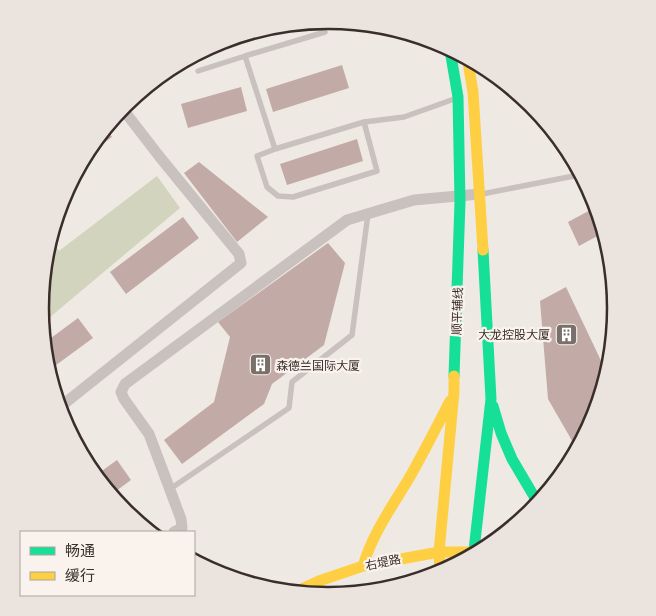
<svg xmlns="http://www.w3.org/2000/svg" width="656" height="616" font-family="Inter,'Noto Sans SC',sans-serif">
<rect width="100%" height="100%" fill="#efe9e4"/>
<path fill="#d2d4be" d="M157 176 180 208 43 323 40 308 52 248 55 246 59 251Z"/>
<path fill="#c2aba6" d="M271 31V33L242 42 240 37Z
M342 65 349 88 273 112 266 89Z
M241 87 247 111 188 128 181 104Z
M107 130 112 137 94 150Z
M357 139 363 161 287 185 280 164Z
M199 162 268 217 237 242 184 173Z
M596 207 601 234 579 246 568 222Z
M183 217 199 238 126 294 110 272Z
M328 243 345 263 324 345 272 384 264 404 182 464 164 440 214 402 230 337 218 322Z
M566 287 604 367 594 418 575 446 548 399 540 301Z
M612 290 616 308 615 314 605 293Z
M78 318 93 338 52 368 47 341Z
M117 460 131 480 112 494 99 473Z"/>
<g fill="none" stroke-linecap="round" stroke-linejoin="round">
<path stroke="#c8c1bd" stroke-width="5.5" d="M325 32 245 56 275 149 364 122 404 117 457 98
M198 71 245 56
M275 149 257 156 267 187 278 196 293 197 377 171 364 122
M482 194 579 175
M170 489 289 408 292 382 352 335 368 214"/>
<path stroke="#c8c1bd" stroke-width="11" d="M60 407 241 263 239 254 159 156 122 108
M174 532 182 528 181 519 149 434 124 399 121 392 125 384 347 220 414 200 480 194"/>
<path stroke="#16e098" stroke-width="11" d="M450 50 458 97 460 202 454 376
M493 406 501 433 512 459 538 503
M474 550 491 399 483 250
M400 582 409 580"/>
<path stroke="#ffcf43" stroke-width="11" d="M468 62 473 92 483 250
M363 566C372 535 391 508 408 480 423 454 436 428 450 401
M440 573 439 552 454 392V376
M299 590 319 581 363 566 439 552H471"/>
</g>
<defs>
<symbol id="building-square" viewBox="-11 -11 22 22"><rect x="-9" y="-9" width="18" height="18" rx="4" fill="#796f6b" stroke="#faf3ed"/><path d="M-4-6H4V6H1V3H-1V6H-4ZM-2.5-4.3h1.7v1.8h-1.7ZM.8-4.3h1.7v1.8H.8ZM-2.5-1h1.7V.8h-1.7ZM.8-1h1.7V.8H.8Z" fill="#fff"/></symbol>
</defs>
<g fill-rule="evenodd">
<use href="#building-square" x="554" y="322" width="25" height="25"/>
<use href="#building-square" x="248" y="352" width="25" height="25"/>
</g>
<g text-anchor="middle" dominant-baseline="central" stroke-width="4.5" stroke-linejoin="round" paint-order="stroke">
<g font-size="12" fill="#3a2e2a" stroke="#faf3ed">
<text transform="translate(457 311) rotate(-88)">顺平辅线</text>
<text transform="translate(383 562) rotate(-12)">右堤路</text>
</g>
<g font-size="12" fill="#3a2e2a" stroke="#faf3ed" text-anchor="end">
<text x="550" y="334">大龙控股大厦</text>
<text x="276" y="365" text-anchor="start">森德兰国际大厦</text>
</g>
</g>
<path d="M0 0H656V616H0ZM49 308a279 279 0 1 1 558 0a279 279 0 1 1-558 0Z" fill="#ebe3dd" fill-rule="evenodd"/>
<path fill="none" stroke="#3a2e2a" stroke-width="2.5" d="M49 308a279 279 0 1 1 558 0a279 279 0 1 1-558 0Z"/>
<rect x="20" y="531" width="175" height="65" fill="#faf3ed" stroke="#ada49f"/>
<rect x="30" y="547" width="25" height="8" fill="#16e098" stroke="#ada49f"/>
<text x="65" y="556" font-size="15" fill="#3a2e2a">畅通</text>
<rect x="30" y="572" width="25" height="8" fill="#ffcf43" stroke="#ada49f"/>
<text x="65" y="581" font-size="15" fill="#3a2e2a">缓行</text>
</svg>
